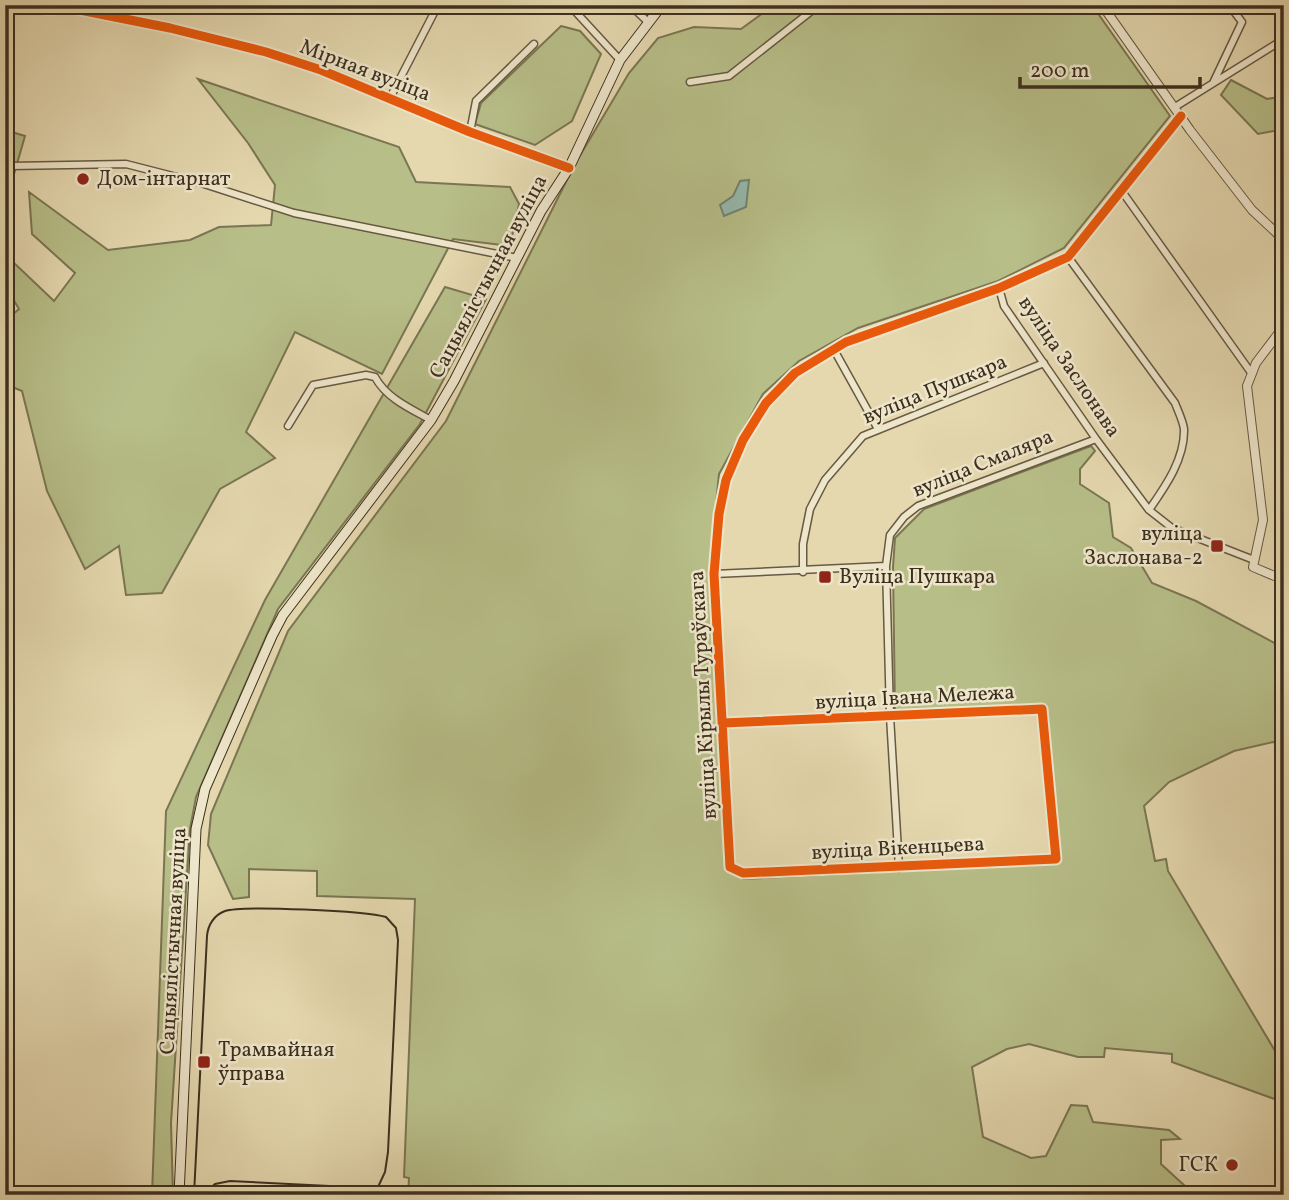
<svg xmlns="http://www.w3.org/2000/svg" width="1289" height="1200" font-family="Vollkorn,serif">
<rect width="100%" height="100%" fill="#e5d8af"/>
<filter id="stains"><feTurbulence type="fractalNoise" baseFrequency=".00286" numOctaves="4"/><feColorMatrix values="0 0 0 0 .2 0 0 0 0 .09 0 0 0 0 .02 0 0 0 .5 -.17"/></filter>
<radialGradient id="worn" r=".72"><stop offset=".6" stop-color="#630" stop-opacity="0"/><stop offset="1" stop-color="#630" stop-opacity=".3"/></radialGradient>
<path fill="#b7be88" stroke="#7a7653" stroke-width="2" d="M774 5H1092L1170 116 1064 248 998 281 858 328 799 361 763 394 719 474 709 573 726 869 743 879 1059 863 1046 705 895 712 893 567 895 538 924 509 1091 446 1095 451 1080 469V484L1109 503 1113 537 1131 548 1152 583 1196 601 1284 648V743L1273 742 1234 751 1169 782 1144 806 1155 861 1166 859 1168 871 1284 1066V1100L1280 1101 1172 1062V1054L1105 1048 1104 1057H1078L1029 1044 1007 1049 972 1067 983 1137 1031 1158 1046 1156 1071 1105 1087 1106 1093 1122 1169 1130 1180 1139 1161 1140V1164L1185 1186 1279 1188 1280 1195H1157L1135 1192 1130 1195H408L409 1178 404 1177 415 899 317 896V871L249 869V897L233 899 208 845 211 814 288 631 446 421 575 164 629 73 658 38 694 27 741 29Z
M561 26 580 31 601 54 572 121 535 145 475 124 481 103Z
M198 79 399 147 416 182 510 187 519 204 510 246 453 239 382 374 295 332 246 432 275 458 220 489 162 593 126 595 119 546 85 569 47 491 22 391 5 384V321L19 309C9 293 0 278 11 260L54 301 75 273 32 234 29 192 108 250 190 240 219 227 271 225 275 185 248 143Z
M1231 80 1267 99 1284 96V129L1258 134 1221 95Z
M5 130 25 136 14 174 5 175Z
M445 287 486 299 420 424 278 609 196 797 190 829 171 1123 173 1195H152L166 811 265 600Z"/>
<path fill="#96b9ad" stroke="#728274" stroke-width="2" d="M749 180 746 207 724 216 720 205 733 196 740 181Z"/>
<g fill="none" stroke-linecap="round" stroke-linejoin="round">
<defs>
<path id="minor" d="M20 5 51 10 65 7 170 28 266 52 321 70 470 132 569 168
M630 5 648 22
M573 9 620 60
M1214 81 1242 22 1229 5
M690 82 729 76 819 5
M390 98 438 5
M1175 107 1284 39
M470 132 476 101 534 44
M5 164 10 166 126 164 204 184 294 213 517 258
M1121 190 1252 374
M1278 235 1284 225
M1068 257 1175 403C1178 411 1183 421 1184 429 1185 459 1165 487 1149 510
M999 288 1004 306 1096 439 1149 510 1172 528 1254 560
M833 348 878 429
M288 426 313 385 366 375 375 377C386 398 411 409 431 420
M803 572V544L810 509 825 480 863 436 1044 363
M714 574 886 566
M723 723 1042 709 1056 859 743 873 730 867 714 574 719 514 726 480 743 440 766 403 795 373 846 342 999 288 1068 257 1181 116
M899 868 890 716 886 566 890 535 904 517 918 506 1096 439"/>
<path id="tertiary" d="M1102 5 1190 130 1252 210 1284 240
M1284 326 1256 363 1247 386 1263 520 1253 567 1284 580"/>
<path id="secondary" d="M179 1195 196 829 205 789 272 636 283 615 431 420 454 381 541 211 569 168 620 60 662 5"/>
</defs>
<use href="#minor" stroke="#675942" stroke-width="9"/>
<use href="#tertiary" stroke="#675942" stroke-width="10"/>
<use href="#secondary" stroke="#3d2f1e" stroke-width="11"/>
<use href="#minor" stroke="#eee6cb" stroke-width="6"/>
<use href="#tertiary" stroke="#eee6cb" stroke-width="8"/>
<use href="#secondary" stroke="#eee6cb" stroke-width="9"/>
<path stroke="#3d2f1e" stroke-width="2" d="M194 1195 207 936C208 925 214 915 225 911 242 905 366 911 386 917L396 928 398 940 388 1152 385 1172 378 1187 370 1188 230 1181 215 1184 202 1195"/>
<defs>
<path id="cycleway" d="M20 5 51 10 65 7 170 28 266 52 321 70 470 132 569 168
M723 723 1042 709 1056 859 743 873 730 867 714 574 719 514 726 480 743 440 766 403 795 373 846 342 999 288 1068 257 1181 116"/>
</defs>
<use href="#cycleway" stroke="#eee6cb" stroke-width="13"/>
<use href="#cycleway" stroke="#e8590c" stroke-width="9"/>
</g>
<g fill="#8f2418" stroke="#eee6cb" stroke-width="2.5">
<circle cx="83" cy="179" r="7"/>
<rect x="1210" y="539" width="14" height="14" rx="3.5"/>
<rect x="818" y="570" width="14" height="14" rx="3.5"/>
<rect x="197" y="1055" width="14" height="14" rx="3.5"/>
<circle cx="1232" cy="1165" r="7"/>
</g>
<g text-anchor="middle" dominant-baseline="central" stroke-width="5" stroke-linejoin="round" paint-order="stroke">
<g font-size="21" fill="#3d2f1e" stroke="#eee6cb">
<text transform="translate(365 71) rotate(21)">Мірная вуліца</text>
<text transform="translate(489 277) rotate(-62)">Сацыялістычная вуліца</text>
<text transform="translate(1069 367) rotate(56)">вуліца Заслонава</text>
<text transform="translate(935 390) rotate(-22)">вуліца Пушкара</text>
<text transform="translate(983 464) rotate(-22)">вуліца Смаляра</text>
<text transform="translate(704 695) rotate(-93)">вуліца Кірылы Тураўскага</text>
<text transform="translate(915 698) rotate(-3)">вуліца Івана Мележа</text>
<text transform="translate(898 849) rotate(-3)">вуліца Вікенцьева</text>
<text transform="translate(174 941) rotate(-87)">Сацыялістычная вуліца</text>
</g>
<g font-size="21" fill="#3d2f1e" stroke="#eee6cb" text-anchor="start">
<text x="97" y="179">Дом-інтарнат</text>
<text x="1203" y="534" text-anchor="end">вуліца<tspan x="1203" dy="24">Заслонава-2</tspan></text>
<text x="839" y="577">Вуліца Пушкара</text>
<text x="218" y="1050">Трамвайная<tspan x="218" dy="24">ўправа</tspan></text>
<text x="1218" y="1165" text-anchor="end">ГСК</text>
</g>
</g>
<rect width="1289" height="1200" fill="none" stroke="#e5d8af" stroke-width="28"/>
<rect x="7" y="7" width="1275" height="1186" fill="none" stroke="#3d2f1e" stroke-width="3.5"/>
<rect x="14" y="14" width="1261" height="1172" fill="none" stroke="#3d2f1e" stroke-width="2"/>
<path d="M1020 77v10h180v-10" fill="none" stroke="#3d2f1e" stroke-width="3.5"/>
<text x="1030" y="77" font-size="21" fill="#3d2f1e" stroke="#eee6cb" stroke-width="5" paint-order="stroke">200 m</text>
<rect width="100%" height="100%" filter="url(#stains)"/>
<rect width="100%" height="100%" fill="url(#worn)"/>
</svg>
